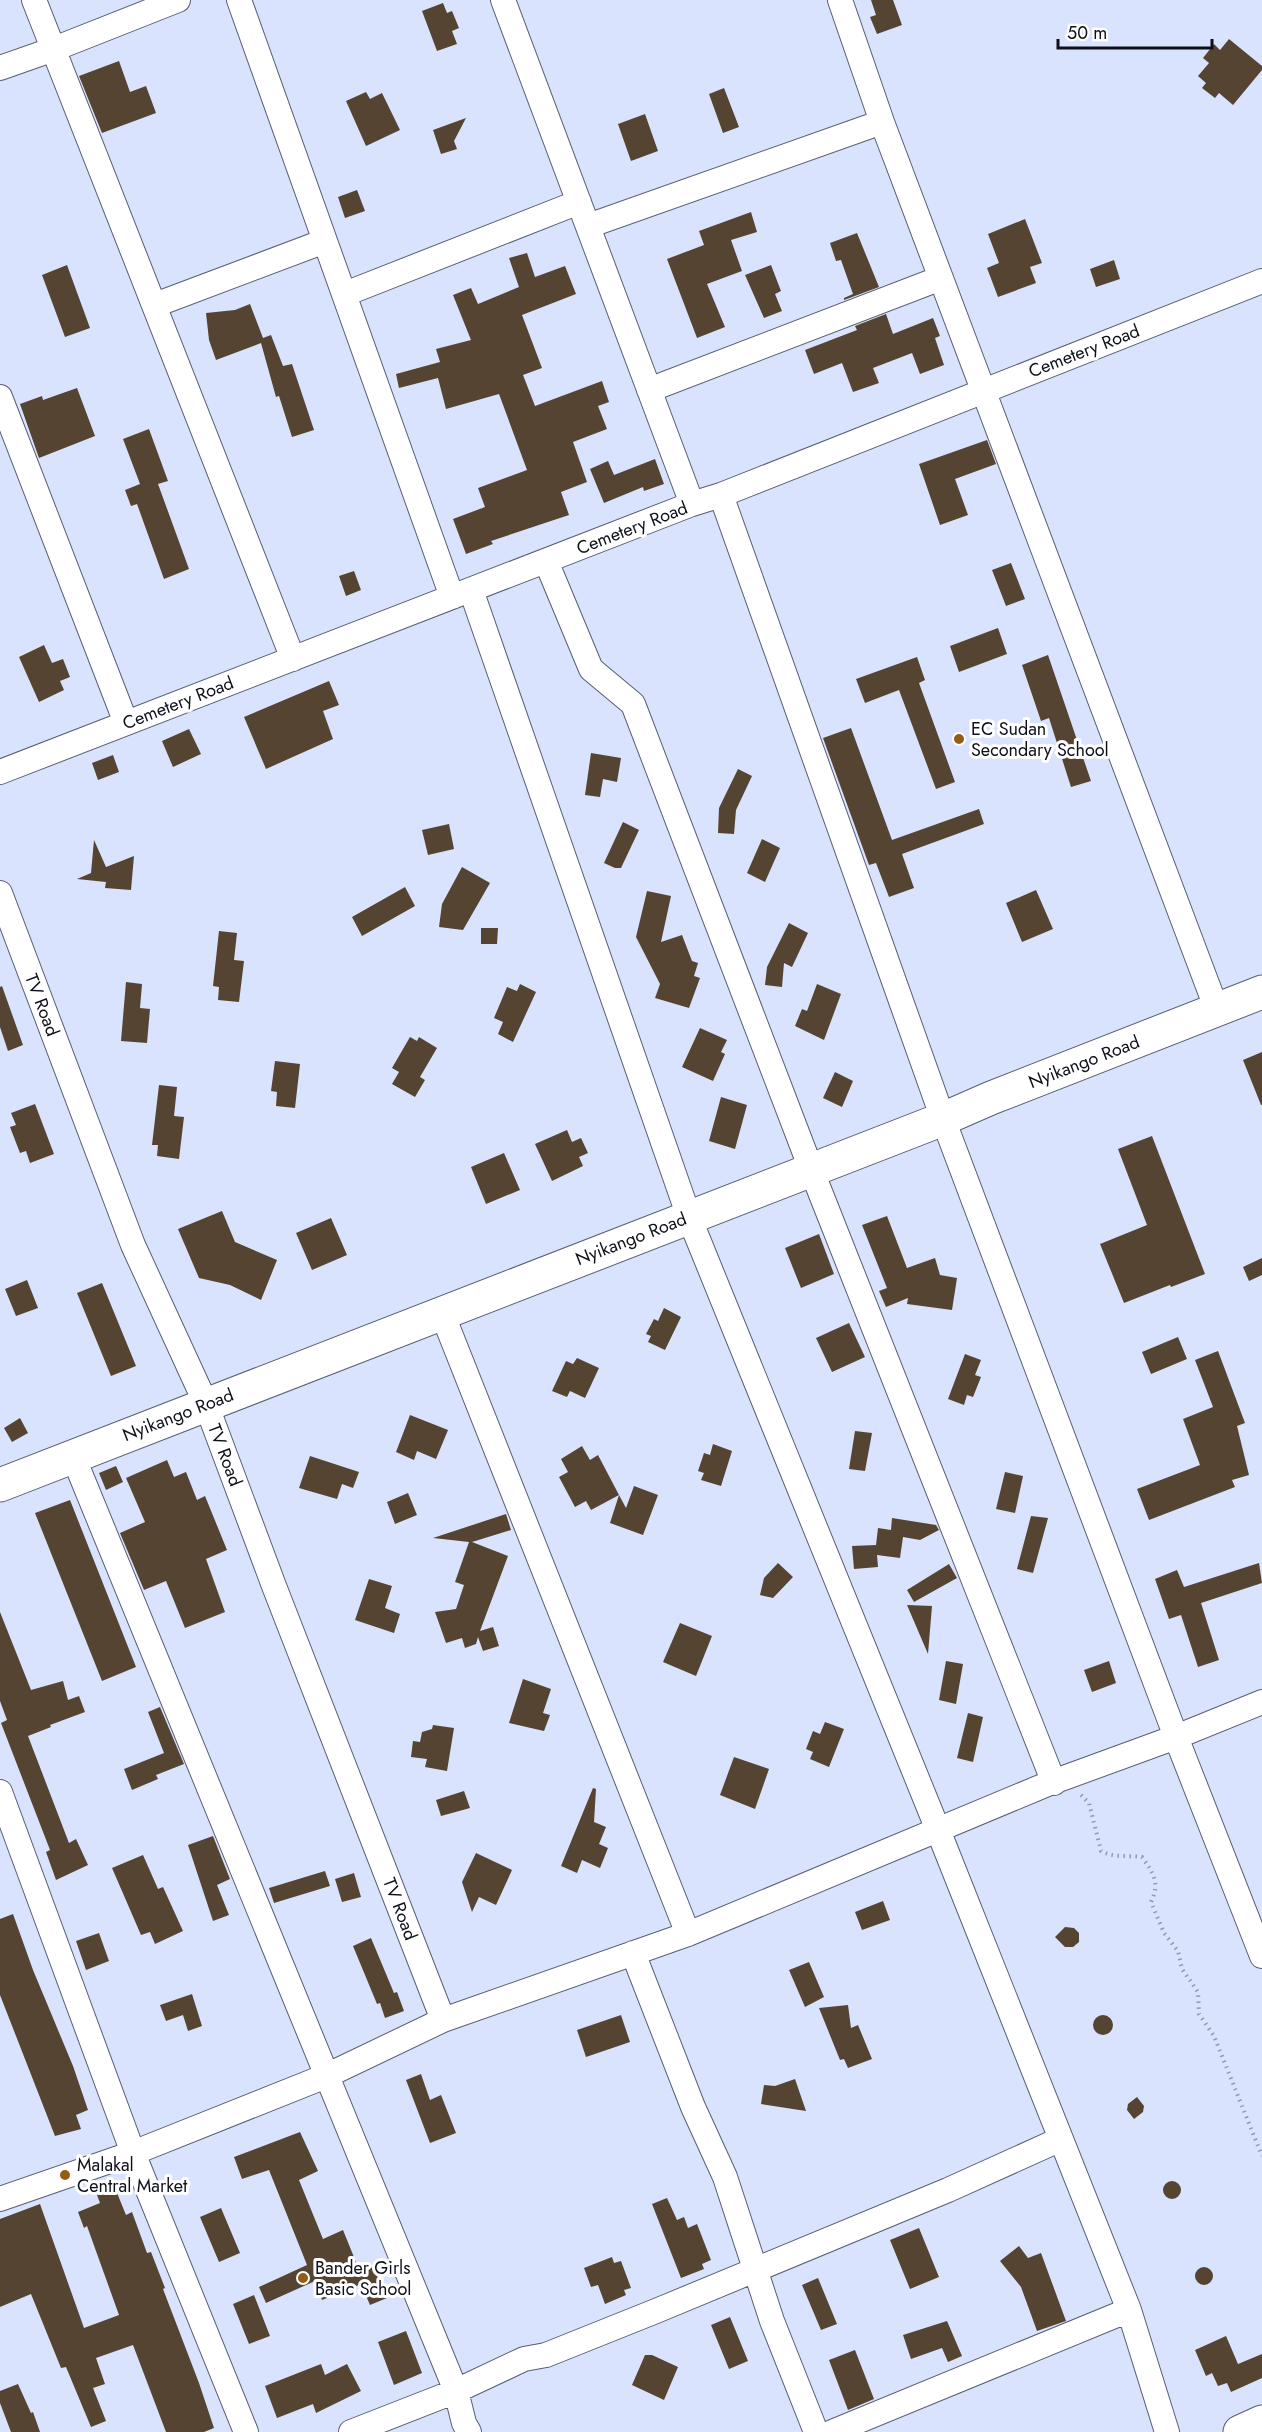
<svg xmlns="http://www.w3.org/2000/svg" width="1262" height="2432" font-family="Jost,sans-serif">
<rect width="100%" height="100%" fill="#dae3fd"/>
<path fill="#564432" d="M871 0H893L902 25 877 34 870 17 876 15Z
M443 3 447 13 452 11 459 28 452 31 457 44 437 51 422 11Z
M1229 39 1262 66V70L1233 105 1219 93 1215 98 1202 88 1206 83 1198 76 1209 63 1203 58 1214 44 1220 50Z
M119 61 130 92 146 86 156 113 102 133 79 76Z
M724 88 739 127 723 133 709 94Z
M366 92 370 99 382 93 400 130 366 146 346 101Z
M645 114 658 151 631 161 618 124Z
M466 118 454 141 457 149 441 154 433 130Z
M357 190 365 211 345 218 338 197Z
M751 212 757 232 731 240 742 271 707 284 725 327 697 338 667 259 704 245 699 231Z
M1025 219 1042 263 1030 267 1036 283 998 297 987 268 999 263 988 234Z
M857 233 879 287 844 300V298L853 294 841 260 836 261 830 243Z
M527 253 535 277 565 266 576 294 522 315 542 368 523 375 535 406 602 381 609 402 598 406 607 429 573 442 587 482 561 492 569 515 491 541 493 544 466 554 453 519 485 507 478 488 527 470 499 394 446 409 438 378 399 388 396 374 440 362 436 349 471 340 453 295 471 288 478 304 519 287 509 258Z
M1114 260 1120 279 1096 287 1090 269Z
M67 265 90 328 65 337 42 275Z
M771 265 781 291 775 294 782 311 764 318 745 275Z
M250 304 263 338 271 335 283 366 292 364 314 430 292 437 279 396 276 397 261 343 216 360 209 340 206 313 235 310Z
M886 314 893 334 933 318 940 336 935 338 944 365 920 374 912 353 873 368 879 383 853 392 842 363 814 374 805 350 857 330 855 326Z
M77 388 95 436 39 458 20 404 42 396 43 400Z
M149 429 168 481 158 484 189 569 164 579 137 504 131 506 125 490 140 484 123 439Z
M987 440 996 464 955 479 968 515 940 525 919 464Z
M655 459 664 484 644 491 643 487 604 503 590 469 608 461 614 475Z
M1011 563 1025 599 1006 606 992 570Z
M354 571 361 590 346 596 339 576Z
M998 628 1007 654 959 672 950 646Z
M44 645 52 663 63 659 70 677 60 681 64 690 39 702 19 657Z
M1048 655 1091 781 1071 787 1049 718 1041 721 1022 665Z
M917 657 925 680 919 683 955 782 936 789 899 690 865 703 856 679Z
M329 681 339 705 323 711 333 739 266 769 244 717Z
M851 728 892 840 979 809 984 824 902 854 914 888 889 897 876 863 869 865 823 738Z
M189 729 201 754 173 767 162 741Z
M591 753 621 758 617 782 603 779 600 797 585 795Z
M113 755 119 772 98 780 92 763Z
M738 769 752 776 736 810 734 834 718 833 719 808Z
M623 822 639 830 621 868H615L604 863Z
M449 824 454 849 428 855 422 830Z
M762 839 780 848 765 882 747 873Z
M94 840 106 867 134 856 131 890 105 888 106 882 77 879 91 873Z
M462 867 490 883 463 930 439 927 442 904Z
M405 887 415 906 362 936 352 917Z
M1036 890 1053 929 1022 942 1006 903Z
M647 891 671 896 661 942 682 935 692 961 698 963 694 976 700 978 689 1008 655 998 660 984 636 937Z
M789 923 808 933 792 967 784 963 782 987 765 985 767 967Z
M481 928H498L497 944H481Z
M219 931 237 933 234 960 244 961 239 1002 218 1000 219 987 213 986Z
M126 982 142 984 140 1008 150 1009 147 1043 121 1041Z
M520 984 536 992 513 1042 498 1034 503 1022 494 1018 507 987 517 991Z
M817 984 841 994 824 1040 795 1026 802 1009 807 1011Z
M2 986 23 1045 8 1051 0 1027V987Z
M700 1028 727 1040 721 1052 725 1054 713 1081 682 1067Z
M410 1037 417 1041 419 1037 437 1048 420 1077 425 1080 415 1097 392 1084 399 1072 392 1068Z
M1262 1052V1105H1261L1243 1060Z
M275 1061 300 1064 295 1108 276 1106 277 1092 271 1091Z
M835 1072 853 1081 842 1107 823 1098Z
M159 1085 177 1087 174 1116 184 1117 179 1159 157 1156 158 1145H152Z
M721 1097 747 1105 735 1149 709 1141Z
M35 1104 54 1154 30 1163 26 1151 20 1153 10 1127 16 1125 11 1113Z
M567 1130 572 1142 581 1138 588 1153 579 1157 583 1166 552 1181 535 1144Z
M1152 1136 1205 1274 1171 1287 1170 1285 1124 1303 1100 1244 1147 1225 1118 1149Z
M504 1153 520 1190 486 1204 471 1167Z
M222 1211 235 1242 277 1260 261 1300 230 1285 199 1278 178 1229Z
M887 1216 907 1268 935 1258 940 1275 957 1278 952 1310 907 1304 908 1298 886 1307 879 1291 887 1288 862 1225Z
M331 1218 347 1255 312 1270 296 1233Z
M819 1234 834 1274 801 1288 785 1248Z
M1262 1258V1275L1249 1281 1243 1267Z
M27 1280 38 1308 16 1316 5 1289Z
M102 1283 136 1366 111 1376 77 1293Z
M664 1308 681 1317 665 1350 648 1342 651 1336 646 1334 654 1319 658 1321Z
M849 1323 865 1357 832 1372 816 1338Z
M1178 1337 1187 1359 1151 1374 1142 1352Z
M1218 1351 1245 1423 1237 1426 1249 1475 1232 1480 1235 1487 1149 1520 1137 1489 1200 1465 1183 1419 1213 1407 1195 1360Z
M965 1354 981 1360 975 1375 981 1377 973 1397 967 1395 964 1405 948 1399Z
M577 1358 599 1368 585 1398 570 1391 567 1397 552 1391 566 1361 573 1364Z
M410 1415 448 1430 436 1459 417 1451 414 1460 396 1452Z
M20 1418 28 1433 12 1442 4 1428Z
M855 1431 872 1433 865 1471 849 1469Z
M713 1444 732 1451 721 1486 701 1480 704 1473 698 1471 704 1453 710 1455Z
M582 1446 590 1460 598 1455 619 1495 591 1510 586 1501 575 1507 559 1477 568 1472 561 1459Z
M310 1456 359 1472 353 1488 342 1484 337 1499 299 1488Z
M167 1460 174 1477 186 1472 197 1500 205 1496 227 1550 206 1559 225 1612 185 1628 166 1581 144 1590 120 1533 145 1522 126 1478Z
M116 1466 123 1482 106 1490 99 1473Z
M1005 1472 1023 1476 1015 1513 996 1509Z
M634 1486 658 1495 643 1535 610 1523 619 1495 626 1508Z
M408 1493 417 1515 395 1524 387 1502Z
M70 1500 136 1667 102 1681 35 1513Z
M506 1514 511 1530 472 1542 508 1556 480 1631 493 1627 499 1646 483 1651 478 1637 476 1644 465 1648 462 1638 446 1643 435 1612 456 1609 464 1585 455 1582 469 1542 433 1538Z
M1031 1516 1048 1518 1033 1573 1017 1569Z
M892 1518 936 1525 939 1530 920 1540 903 1537 900 1558 877 1555 878 1567 854 1569 852 1546 876 1545 878 1528 891 1530Z
M778 1563 793 1577 773 1598 760 1595 764 1578Z
M1259 1563 1262 1583 1201 1603 1219 1660 1198 1667 1181 1615 1169 1619 1155 1579 1177 1570 1184 1587Z
M949 1564 957 1578 914 1602 907 1590Z
M369 1579 392 1586 385 1608 400 1614 394 1633 355 1620Z
M907 1605 932 1606 928 1654Z
M0 1612 31 1690 63 1681 68 1700 79 1696 85 1712 50 1725 51 1727 28 1736 69 1843 76 1839 88 1865 56 1880 46 1852 50 1850 1 1723 7 1720 0 1701Z
M680 1623 712 1636 696 1676 663 1662Z
M946 1661 963 1664 956 1704 939 1700Z
M1109 1661 1116 1683 1092 1692 1084 1670Z
M523 1679 551 1689 543 1713 550 1715 544 1731 509 1723Z
M160 1707 184 1764 156 1775 158 1779 132 1790 124 1769 164 1753 148 1712Z
M968 1713 983 1717 973 1762 957 1758Z
M825 1722 844 1729 829 1767 810 1759 813 1752 806 1749 813 1731 820 1734Z
M433 1725 454 1728 447 1771 425 1767 427 1759 411 1757 413 1741 420 1742 422 1732 432 1729Z
M734 1757 769 1769 755 1809 720 1795Z
M593 1788 596 1789 594 1822 606 1827 599 1844 608 1848 600 1868 582 1860 577 1873 561 1866Z
M464 1791 470 1808 441 1816 436 1800Z
M213 1836 230 1879 217 1885 229 1915 213 1921 188 1845Z
M476 1853 512 1870 496 1905 479 1897 472 1912 462 1882Z
M143 1855 158 1889 163 1887 183 1931 155 1944 150 1932 141 1935 112 1868Z
M325 1871 330 1886 274 1903 269 1888Z
M354 1873 361 1897 342 1902 335 1879Z
M883 1901 890 1920 862 1930 855 1912Z
M13 1914 33 1970 73 2066 88 2110 76 2115 81 2129 55 2136 0 1995V1919Z
M1065 1927 1074 1928 1079 1933V1942L1073 1947H1065L1055 1937Z
M99 1933 109 1961 86 1970 76 1941Z
M371 1938 394 1993 397 1992 404 2011 385 2018 380 2003 377 2004 353 1946Z
M809 1962 824 1997 805 2007 789 1970Z
M192 1994 202 2026 188 2031 183 2015 166 2021 160 2005Z
M848 2005 851 2028 858 2025 872 2059 848 2068 844 2059 840 2060 819 2008Z
M621 2015 630 2042 586 2057 577 2030Z
M1093 2025a10 10 0 1 1 20 0a10 10 0 1 1-20 0Z
M421 2074 430 2100 441 2095 456 2133 430 2143 406 2080Z
M795 2079 806 2111 761 2104 764 2085 775 2086Z
M1137 2097 1144 2106 1143 2112 1134 2119 1127 2110 1128 2104Z
M300 2132 318 2171 299 2180 323 2239 343 2230 360 2272 373 2267 387 2298 370 2305 361 2284 322 2300 315 2281 266 2303 259 2287 307 2265 269 2170 242 2179 234 2157Z
M1163 2190a9 9 0 1 1 18 0a9 9 0 1 1-18 0Z
M115 2188 126 2215 132 2212 147 2253 151 2252 165 2288 163 2289 199 2383 214 2428 204 2432H166L133 2345 96 2358 105 2384 93 2388 106 2421 91 2427 66 2367 61 2368 31 2294 0 2307V2219L40 2204 84 2328 119 2315 87 2226 84 2228 78 2212 100 2203 97 2195Z
M667 2198 677 2220 684 2217 688 2228 697 2224 711 2260 702 2264 704 2269 681 2278 652 2204Z
M221 2208 240 2253 219 2262 200 2217Z
M919 2228 939 2277 910 2289 890 2240Z
M1019 2246 1028 2258 1041 2253 1066 2321 1037 2331 1021 2287 1000 2261Z
M612 2257 614 2263 621 2261 631 2288 624 2290 626 2295 605 2304 598 2285 591 2287 584 2268Z
M1195 2276a9 9 0 1 1 18 0a9 9 0 1 1-18 0Z
M818 2278 837 2324 821 2330 802 2285Z
M254 2295 270 2336 249 2344 233 2304Z
M730 2317 748 2361 729 2369 711 2325Z
M947 2321 962 2356 948 2362 942 2348 911 2359 903 2335Z
M406 2331 422 2373 394 2385 378 2342Z
M1226 2336 1238 2364 1262 2354V2378L1231 2392 1227 2383 1218 2386 1212 2373 1206 2376 1195 2350Z
M855 2350 874 2399 848 2410 829 2360Z
M645 2355H652L678 2367 664 2400 632 2385Z
M321 2364 325 2375 347 2364 361 2391 316 2413 313 2404 277 2418 265 2386Z
M18 2384 31 2413 33 2412 40 2432H11L0 2403V2391Z"/>
<g fill="none" stroke-linecap="round" stroke-linejoin="round">
<defs>
<path id="street" d="M34 0 293 659
M239 0 452 597
M503 0 692 504
M840 0 882 122 1217 1010
M0 68 54 49 178 0
M588 226 882 122
M345 294 579 202
M155 305 325 241
M649 390 941 278
M0 397 126 723
M721 495 943 1119 1176 1737 1262 1956
M546 561 591 669 633 704 811 1169 1054 1783
M471 590 689 1217 938 1830 1129 2310 1167 2432
M0 772 692 504 721 495 1262 281
M0 893 133 1245 206 1404 274 1586 443 2020
M442 1313 688 1934
M73 1456 456 2391 464 2423 469 2432
M0 1792 133 2153 246 2432
M633 1953 693 2107 725 2177 772 2321 816 2432
M0 2199 133 2153 326 2076 443 2020 688 1934 1050 1783 1176 1737 1262 1702
M351 2432 456 2391 524 2359 546 2355 656 2311 948 2190 1061 2139
M832 2432 1129 2310"/>
<path id="secondary" d="M0 1485 943 1119 991 1098 1262 992
M1240 2432 1262 2422"/>
</defs>
<use href="#street" stroke="#575e75" stroke-width="26"/>
<use href="#secondary" stroke="#575e75" stroke-width="35"/>
<path stroke="#9299ad" stroke-width="4" stroke-dasharray="1.5 4.5" stroke-linecap="butt" d="M1081 1795 1089 1803 1101 1851C1113 1858 1128 1855 1142 1857 1154 1874 1160 1883 1151 1902L1164 1933 1178 1951 1182 1969 1198 1992 1199 2014 1214 2036 1262 2156"/>
<use href="#street" stroke="#fff" stroke-width="24"/>
<use href="#secondary" stroke="#fff" stroke-width="33"/>
</g>
<g fill="#945d16" stroke="#fff" stroke-width="2">
<circle cx="959" cy="739" r="6"/>
<circle cx="65" cy="2175" r="6"/>
<circle cx="303" cy="2278" r="6"/>
</g>
<g text-anchor="middle" dominant-baseline="central" stroke-width="6" stroke-linejoin="round" paint-order="stroke">
<g font-size="18" fill="#0d1019" stroke="#fff">
<text transform="translate(1084 351) rotate(-21)">Cemetery Road</text>
<text transform="translate(632 528) rotate(-21)">Cemetery Road</text>
<text transform="translate(178 703) rotate(-21)">Cemetery Road</text>
<text transform="translate(42 1005) rotate(69)">TV Road</text>
<text transform="translate(1084 1062) rotate(-21)">Nyikango Road</text>
<text transform="translate(631 1239) rotate(-21)">Nyikango Road</text>
<text transform="translate(178 1415) rotate(-21)">Nyikango Road</text>
<text transform="translate(225 1455) rotate(69)">TV Road</text>
<text transform="translate(400 1909) rotate(69)">TV Road</text>
</g>
<g font-size="18" fill="#0d1019" stroke="#fff" text-anchor="start">
<text x="971" y="729">EC Sudan<tspan x="971" dy="21">Secondary School</tspan></text>
<text x="77" y="2165">Malakal<tspan x="77" dy="21">Central Market</tspan></text>
<text x="315" y="2268">Bander Girls<tspan x="315" dy="21">Basic School</tspan></text>
</g>
</g>
<path d="M1058 39v9h154v-9" fill="none" stroke="#0d1019" stroke-width="3"/>
<text x="1067" y="39" font-size="18" fill="#0d1019" stroke="#ffffff" stroke-width="4.5" paint-order="stroke">50 m</text>
</svg>
